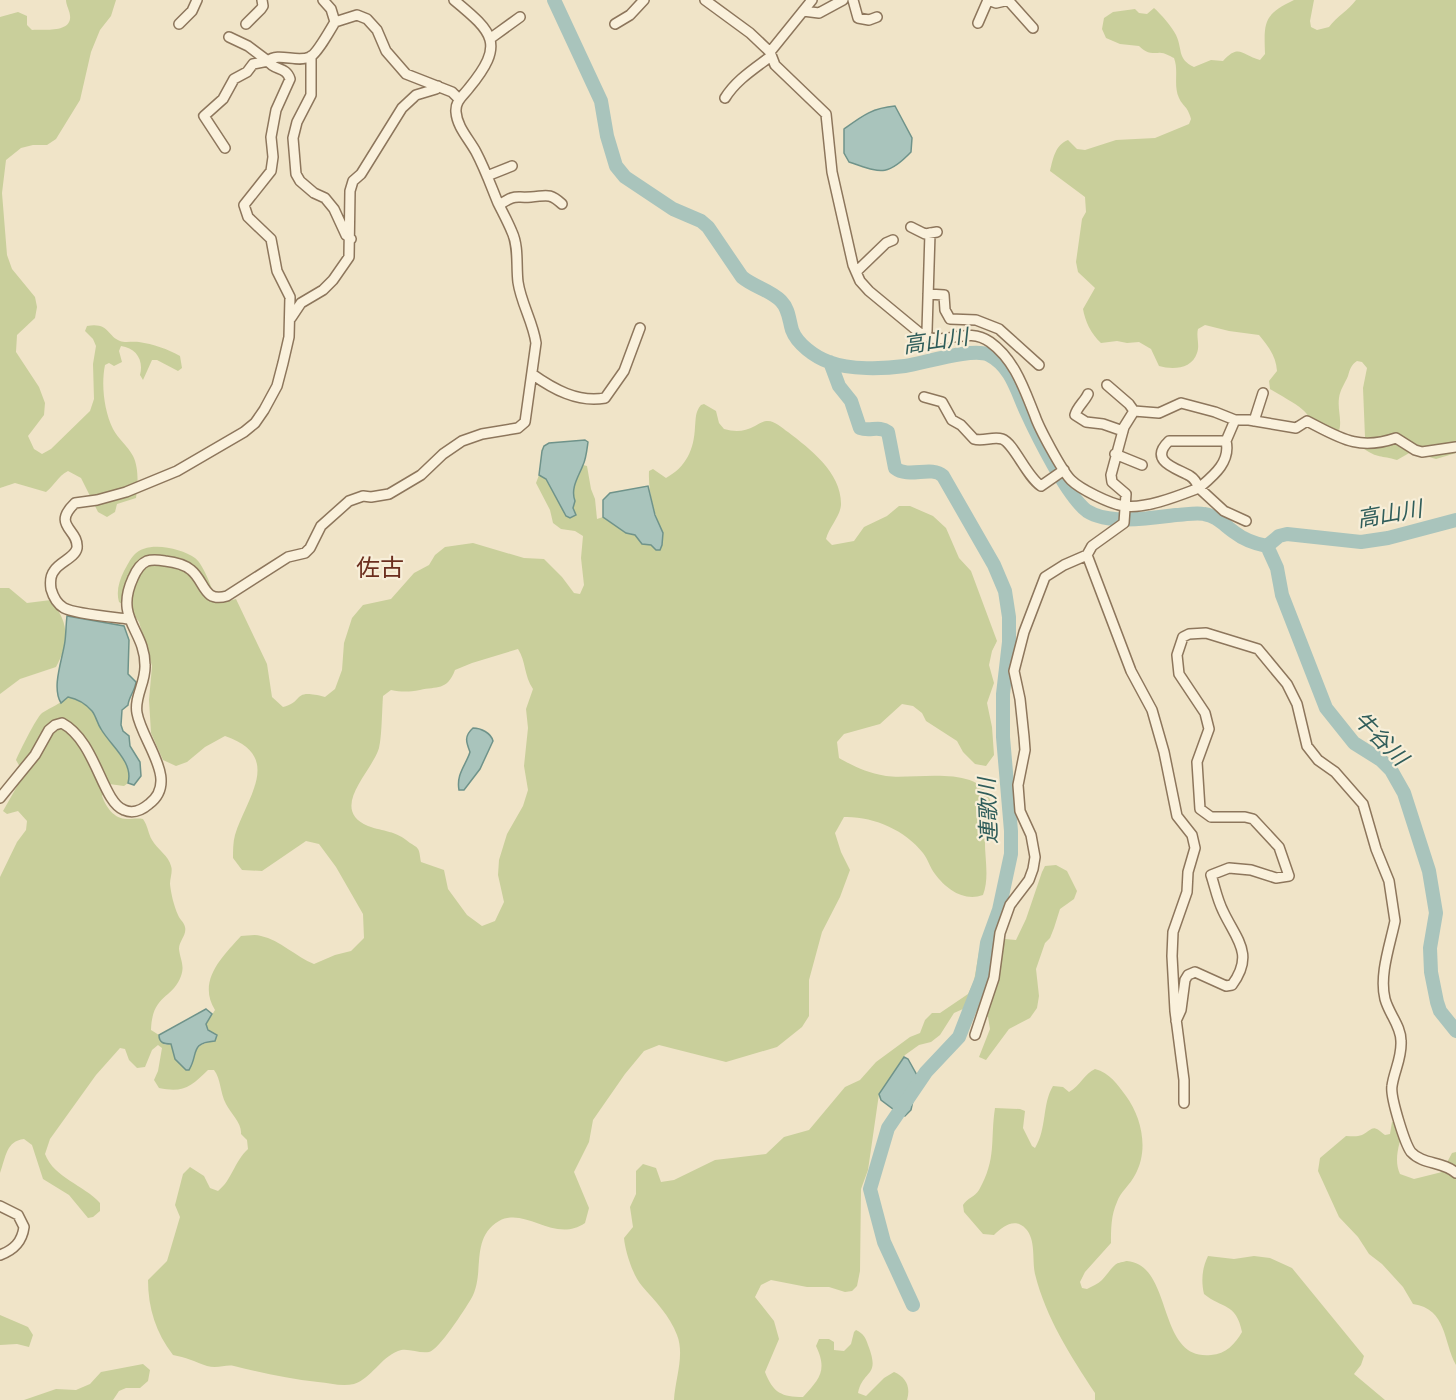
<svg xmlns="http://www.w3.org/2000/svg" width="1456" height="1400" font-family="Literata,'Noto Sans JP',serif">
<rect width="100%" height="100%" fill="#f0e4c8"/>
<path fill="#c9cf9b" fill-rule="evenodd" d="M66 0H116L111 16 100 30 91 52 80 100 56 139 47 145H33L21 148 6 160 2 193 7 255 12 269 35 297 37 307 35 318 17 335 16 352 39 387 45 403 44 415 28 436 34 449 42 454 51 449 90 411 94 399 93 364 96 346 93 339 85 331 87 326C109 322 107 336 120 341 125 343 133 341 139 342 153 344 168 349 180 356L182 368 178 371 157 360H152L143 380 140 375C144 360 136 348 121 346L119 351 122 362 114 366 109 363 105 365C101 384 104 411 113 429 118 439 128 446 133 456 139 468 138 485 136 498L117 504 115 512 107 517 98 512 81 478 68 471C57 477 55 485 46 492L15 483 0 488V17L18 12 27 16V25L32 30C42 29 68 33 70 19 71 12 66 6 66 0Z
M1294 0H1314L1310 21 1311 27 1317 30 1329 27C1337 16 1348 11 1356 0H1456V453L1436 459 1411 452 1397 460C1381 455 1378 459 1363 448L1365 437 1363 388 1367 368 1362 362 1357 361C1351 365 1350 369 1348 376 1345 383 1340 390 1339 398 1337 413 1345 425 1335 439 1320 439 1313 419 1303 410 1294 402 1281 396 1270 389L1269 381 1277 371C1276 356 1268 346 1259 335L1229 331 1205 325 1198 329C1196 337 1200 345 1197 353 1192 369 1173 370 1159 366L1151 349 1139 342 1127 343 1117 341 1101 343C1091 334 1085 321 1083 309L1095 288 1078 272 1076 262 1082 219 1086 212 1085 197 1050 171C1053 159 1055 145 1068 140L1077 149 1085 150 1116 140 1155 138 1189 124 1191 119C1187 105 1183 107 1179 98 1173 85 1179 71 1174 58 1169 56 1164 52 1158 53 1150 53 1146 53 1139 46L1120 44 1106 38 1102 29 1104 18 1113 12 1135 9 1139 13 1147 14 1154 8C1161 14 1172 27 1176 35 1183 50 1177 59 1194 67L1211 60 1223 61C1239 43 1242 55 1260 60L1265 54C1264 22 1263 15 1294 0Z
M704 404 716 411 719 423 724 429C735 432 744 432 755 426 759 424 762 421 768 421 775 421 782 428 788 432 810 449 842 473 841 505 840 517 829 527 826 539L832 545 854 541 864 527 887 516 899 506H910L933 516 946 528 959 558 971 571 997 641 992 651 989 665 994 683 987 703 992 727 994 755 986 766 975 764 963 752 957 741 926 721 922 713 913 706 902 704 880 724 844 734 837 742 839 758C857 768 866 772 886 776 914 780 980 764 990 800 994 813 986 824 985 836 984 856 990 877 983 895 964 902 946 889 935 874 930 868 928 859 923 853 905 830 873 816 844 817L835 833 841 852 850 870 840 897 822 932 809 980V1016L802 1027 777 1047 726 1062 659 1045 644 1051 625 1074 593 1120 589 1142 574 1172 589 1208 585 1223C554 1244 526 1206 499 1221 469 1239 486 1274 471 1299 465 1309 439 1350 429 1352 419 1354 407 1347 398 1351 380 1358 372 1378 354 1384 342 1387 330 1383 318 1382 289 1379 262 1373 234 1366 226 1364 218 1369 207 1366 196 1362 185 1357 173 1355 156 1333 148 1308 148 1280L167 1261 180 1217 175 1205 183 1174 190 1167 204 1176 210 1188 218 1191C232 1180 234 1162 248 1149L247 1140 241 1134C242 1123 231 1114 226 1104 220 1093 221 1079 214 1070H208C191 1087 183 1093 159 1088L154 1080 158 1071 162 1048 158 1045 152 1050 145 1067 137 1068 129 1060 125 1049 120 1048 96 1075 50 1139 45 1154C54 1178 84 1185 100 1203V1211L93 1217 88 1218 69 1195 43 1179 32 1145 24 1139C6 1141 6 1157 0 1173V877L17 842 26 830 27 821 18 811 7 814 3 811 24 774 16 760C20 751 36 718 42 713 51 707 60 704 68 697L79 699 93 712 100 728 126 763 130 776 128 783 124 786 109 784 102 796C106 807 114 819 127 819 133 819 137 818 143 819 148 826 148 833 152 840 157 849 169 856 171 866 173 871 170 878 170 884 171 894 174 906 178 915 180 920 184 922 185 927 187 935 179 941 179 949 180 959 185 965 181 976 173 999 152 994 151 1030L159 1035V1038L165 1045 171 1044 192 1066C194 1050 198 1043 215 1041L212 1033 209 1030 206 1024 215 1010C197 981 222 957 241 936 247 936 255 934 261 936 280 940 296 957 314 964L335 955 351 951 364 938 363 914 336 867 319 844 306 841 262 871 242 870 233 858C233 851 233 842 235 835 247 797 284 756 225 736L205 747 187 762 176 766 163 760 151 733 149 700 152 666 139 622 129 608 119 602C116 592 119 581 124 571 127 566 130 559 134 555 147 540 181 548 195 558 204 565 212 589 216 600L225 602 236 599 267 664 272 697 283 707C305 702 291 688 325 697L335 689 342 670 344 643 352 618 363 605 391 599 414 573 429 565 435 555 445 547 473 543 524 558 544 559 562 577 574 593 580 594 584 585 581 558 583 536 575 531 561 529 553 523 550 510 536 483 539 475 546 479 566 516 575 515 573 508 575 501C571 490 576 474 583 465L587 466 591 489 595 499 597 519 603 517 626 533 635 535 642 544 663 534C654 513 648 493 649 471L653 469 666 478C686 467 694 450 695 427 696 418 695 412 701 405ZM518 649C526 661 524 676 533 689L526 709 528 728 524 766 528 790 523 806 507 834 499 860 498 875 504 902 495 921 482 926 467 915 448 889 444 870 421 862C420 858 420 852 418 849 416 846 413 845 410 843 395 830 384 832 368 826 328 809 372 772 379 748 382 736 382 710 383 696L391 690C402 692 408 692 420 690 437 686 447 691 455 670L472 663Z
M0 588H9L27 603 51 600C69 623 70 641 56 667L20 679 0 694Z
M1056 865 1067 871 1077 891 1074 899 1060 909 1054 928 1050 938 1045 943 1036 969 1039 996 1037 1008 1030 1018 1009 1029 986 1060 979 1057 990 1029 988 1017 976 1011 963 1009 954 1013 940 1035 931 1042 919 1045 905 1055 879 1094 868 1170 861 1189 860 1271 857 1286 852 1291 845 1292 829 1287H807L771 1280 761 1285 755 1297 774 1321 779 1339 765 1372C773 1393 782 1397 803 1397 819 1379 828 1371 816 1346L819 1339H829L834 1342V1350L844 1351 851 1344 854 1332 856 1330C863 1333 866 1338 868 1345 881 1378 863 1369 858 1393L866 1396 884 1378 894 1372C906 1377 911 1387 907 1400H674C675 1380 685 1355 677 1335 670 1316 655 1301 642 1286 633 1276 625 1251 624 1238L633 1227 630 1207 636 1194V1171L643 1164 656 1168 661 1182 674 1180 715 1160 766 1154 784 1137 809 1130 845 1087 860 1080 876 1062 910 1037 920 1033 925 1020 932 1013H940L968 994 974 981 979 952 985 940 994 938 1016 940 1026 919 1042 872 1045 866Z
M1095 1069C1110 1073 1117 1084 1126 1096 1142 1118 1149 1150 1135 1175 1130 1185 1121 1191 1117 1202 1111 1215 1111 1229 1111 1243L1085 1272 1080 1282 1082 1288 1087 1289C1092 1286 1098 1284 1102 1280 1107 1275 1112 1266 1118 1263 1119 1263 1126 1261 1127 1261 1174 1265 1156 1361 1211 1355 1226 1354 1235 1344 1242 1332 1236 1302 1222 1309 1204 1294 1201 1281 1202 1268 1208 1256L1234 1259 1254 1256 1270 1258 1292 1268 1364 1356 1361 1365 1354 1374 1385 1400H1095V1393C1070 1355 1046 1318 1035 1274 1032 1260 1036 1240 1026 1229 1015 1217 1003 1226 994 1235L983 1234 964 1212 963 1205C967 1198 975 1197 979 1190 997 1158 990 1141 995 1108L1020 1109 1025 1111 1023 1128 1032 1146 1035 1148C1047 1129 1042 1104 1053 1086L1063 1087 1069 1092C1080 1086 1085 1073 1095 1069Z
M1398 1121 1404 1127C1400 1142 1393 1159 1400 1174L1414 1179 1442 1172 1452 1153 1456 1152V1365C1443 1341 1447 1309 1413 1304L1403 1287 1382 1264 1369 1254 1358 1237 1339 1217 1318 1171 1320 1158 1346 1136C1351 1136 1357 1137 1362 1135 1374 1128 1372 1124 1385 1135L1390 1134 1392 1122Z
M0 1315 28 1327 33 1335 29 1347 17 1344 0 1345Z
M143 1364 150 1370 148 1381 140 1388H126L119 1391 113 1400H24L56 1389 76 1390 90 1384 101 1372Z"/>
<path fill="#a9c4bc" stroke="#6f938a" stroke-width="1.5" d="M895 106 912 138 911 152C886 178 880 172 849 162L844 153V129C862 116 872 108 895 106Z
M585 440 588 442C587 449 586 459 583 465 579 476 570 488 575 501L573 508 576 515 570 518 566 516 546 479 539 475 542 451 544 446 549 443Z
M648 486 655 515 663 533 662 545 660 550H656L651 545 642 544 635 535 626 533 603 517V500L610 493Z
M67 616 124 626 129 640 128 674 136 682C135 691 129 696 128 705L122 710 121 725 123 731 129 736 130 746 140 762 141 776 134 785 128 783C134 762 110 745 101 729 97 723 96 716 92 711 85 703 78 699 68 697L61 703C51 687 63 658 65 641 66 633 66 624 67 616Z
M473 728C481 728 491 733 493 741L480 769 464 790H459C456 774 466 765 470 752 466 742 464 736 473 728Z
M206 1009 212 1014 206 1024 208 1030 217 1035 215 1041C189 1043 199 1054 189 1070H186L175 1059 171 1044C164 1044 159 1043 159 1035Z
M904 1057 908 1059 918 1077 919 1085 915 1091 911 1110 905 1116 901 1115 881 1100 879 1094Z"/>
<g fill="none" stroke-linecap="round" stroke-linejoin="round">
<path stroke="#a9c4bc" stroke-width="14" d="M554 0 601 101 607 136 616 166 625 177 673 209 701 221 708 227 742 277C754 287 770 290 781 301 789 309 789 320 792 330 797 344 815 357 829 362 850 370 883 369 905 366 925 363 973 347 989 355 1011 366 1017 391 1026 411 1037 435 1067 496 1087 511 1109 525 1152 518 1176 515 1185 515 1195 512 1204 514 1217 516 1224 525 1234 532 1243 539 1256 544 1267 546L1279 536 1287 534 1361 542 1388 538 1456 520
M830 362 839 386 851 401 860 428C870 432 879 425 888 432L895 468C909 479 931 465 943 476L994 565 1005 591 1009 617V642L1003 694V737L1011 831V854L999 910 987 943 982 978 959 1037 926 1072 888 1128 870 1189 884 1242 913 1305
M1267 546 1277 568 1282 595 1326 708 1354 743 1381 760 1391 770 1404 793 1429 871 1436 913 1430 948 1431 972 1437 1002 1440 1011 1456 1031"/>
<defs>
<path id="minor" d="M705 0 750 33 770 52 775 65 826 114 832 172 853 265 860 281 869 291 921 334C944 348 966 325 990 342 1015 360 1024 389 1035 416 1039 428 1062 471 1071 480 1080 489 1110 504 1124 506 1146 509 1178 496 1199 488L1224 511 1246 521
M853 0 858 18 869 20 877 17
M988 0 996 3 1009 0
M1008 0 1033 28
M803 11 819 13 843 0
M335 22 357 15 367 19 377 30 386 51 406 74 452 92 459 99
M978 23 988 0
M179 24 192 11 197 0
M246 24 261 9 263 6 262 0
M615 24 630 15 644 0
M229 37 248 46 268 61
M491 38 520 17
M770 52 812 0
M311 56V95L297 122 293 138 296 174 300 181 314 193 325 198 334 209 346 235 351 239
M725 98C736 80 754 69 771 56
M225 148 204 116 223 99 234 79 247 72 253 64 268 61
M487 176 512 166
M499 205C516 194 513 198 531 197 546 196 549 192 562 204
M911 227 925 234 937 232
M856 272 886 243 893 240
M928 294 944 295 945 310 950 319 976 320 999 329 1039 365
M291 318 301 303 323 290 333 280 349 257 350 191 353 181 361 174 402 108 416 95 436 89 438 86
M924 336 927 331 930 233
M532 374C553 389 578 403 605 398L624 371 640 328
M1107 385 1129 404 1134 411
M1088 394C1085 401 1077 407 1075 415L1086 422 1103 424 1123 431
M924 397 942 402 952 420 961 425 974 439C983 442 993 436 1002 439 1014 443 1026 476 1041 486L1064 470
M1254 421 1263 393
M1226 441C1231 462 1213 476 1199 488 1197 483 1195 479 1190 476 1179 469 1147 462 1169 441H1226L1235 420
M1115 454 1142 465
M1087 555 1131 671 1152 710 1164 752 1177 816 1192 835 1195 848 1188 872 1187 892 1173 932 1172 956 1175 1011 1184 1080V1103
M128 619C113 617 75 614 64 608 57 604 53 596 51 589 50 582 50 576 54 571 59 562 75 558 77 548 79 529 51 526 75 503L97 500 126 492 177 471 244 432 255 423 264 410 277 386 283 363 289 337 290 297 277 271 271 239 248 217 244 205 271 171 273 157 271 137 276 110 290 79C286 66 274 71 268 61 278 52 297 63 310 57 317 54 330 30 335 22L331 9 323 0
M0 798 35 755 49 730 55 725 62 723C96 741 102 802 124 810 133 814 142 810 149 804 180 781 142 742 137 713 134 697 146 682 145 665 145 630 114 619 133 578 136 571 140 564 147 561 153 559 159 560 165 561 174 562 184 564 191 570 205 581 203 603 227 596L288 557 305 553 310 548 321 526 349 501 363 496 371 497 389 494 421 475 443 454 462 441 482 434 518 428 525 422 536 343C533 322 521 303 518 282 516 266 519 247 512 232 508 222 503 213 498 203 491 186 485 169 476 152 469 139 457 127 456 112 455 101 463 96 469 88 505 44 494 33 454 0
M1176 1021 1181 1010 1185 980 1188 975 1195 972 1226 986 1232 985C1255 954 1236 939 1223 911 1217 899 1215 887 1211 875L1229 868 1251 870 1276 878 1289 876 1279 847 1253 819 1245 817H1211L1200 809 1197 762 1209 729 1205 713 1179 674 1177 655 1183 637 1189 634 1206 633 1258 649 1287 684 1297 704 1307 746 1318 760 1335 772 1363 804 1376 849 1389 881 1395 921C1390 945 1379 975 1385 999 1389 1014 1401 1026 1401 1041 1402 1058 1394 1071 1392 1086 1390 1097 1405 1144 1411 1152 1423 1165 1443 1161 1456 1173
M975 1035 994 978 1000 933 1010 905 1029 880 1033 869 1035 857 1031 835 1020 811 1018 785 1025 750 1024 737 1020 699 1014 671 1024 632 1045 577 1064 565 1087 555 1092 546 1124 523 1126 494 1112 482 1111 475 1124 427 1134 411 1159 413 1181 403 1215 412 1235 420H1249L1296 428 1307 421C1340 438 1358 451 1396 438L1415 450 1422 452 1456 447
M0 1206 18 1215 24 1227C22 1242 14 1250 0 1255"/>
</defs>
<use href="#minor" stroke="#8d765c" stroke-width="12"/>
<use href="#minor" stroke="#faf1dc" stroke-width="9"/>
</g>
<g text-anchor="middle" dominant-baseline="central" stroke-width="4.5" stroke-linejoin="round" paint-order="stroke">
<g font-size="22" font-style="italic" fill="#2f5d5a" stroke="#f7eed8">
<text transform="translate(935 339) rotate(-8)">高山川</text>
<text transform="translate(1389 512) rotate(-10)">高山川</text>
<text transform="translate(1382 737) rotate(45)">牛谷川</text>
<text transform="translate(986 811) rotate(-92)">連歌川</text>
</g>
<g font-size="24" fill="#6b2e1e" stroke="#f7eed8">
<text x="380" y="565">佐古</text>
</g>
</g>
</svg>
